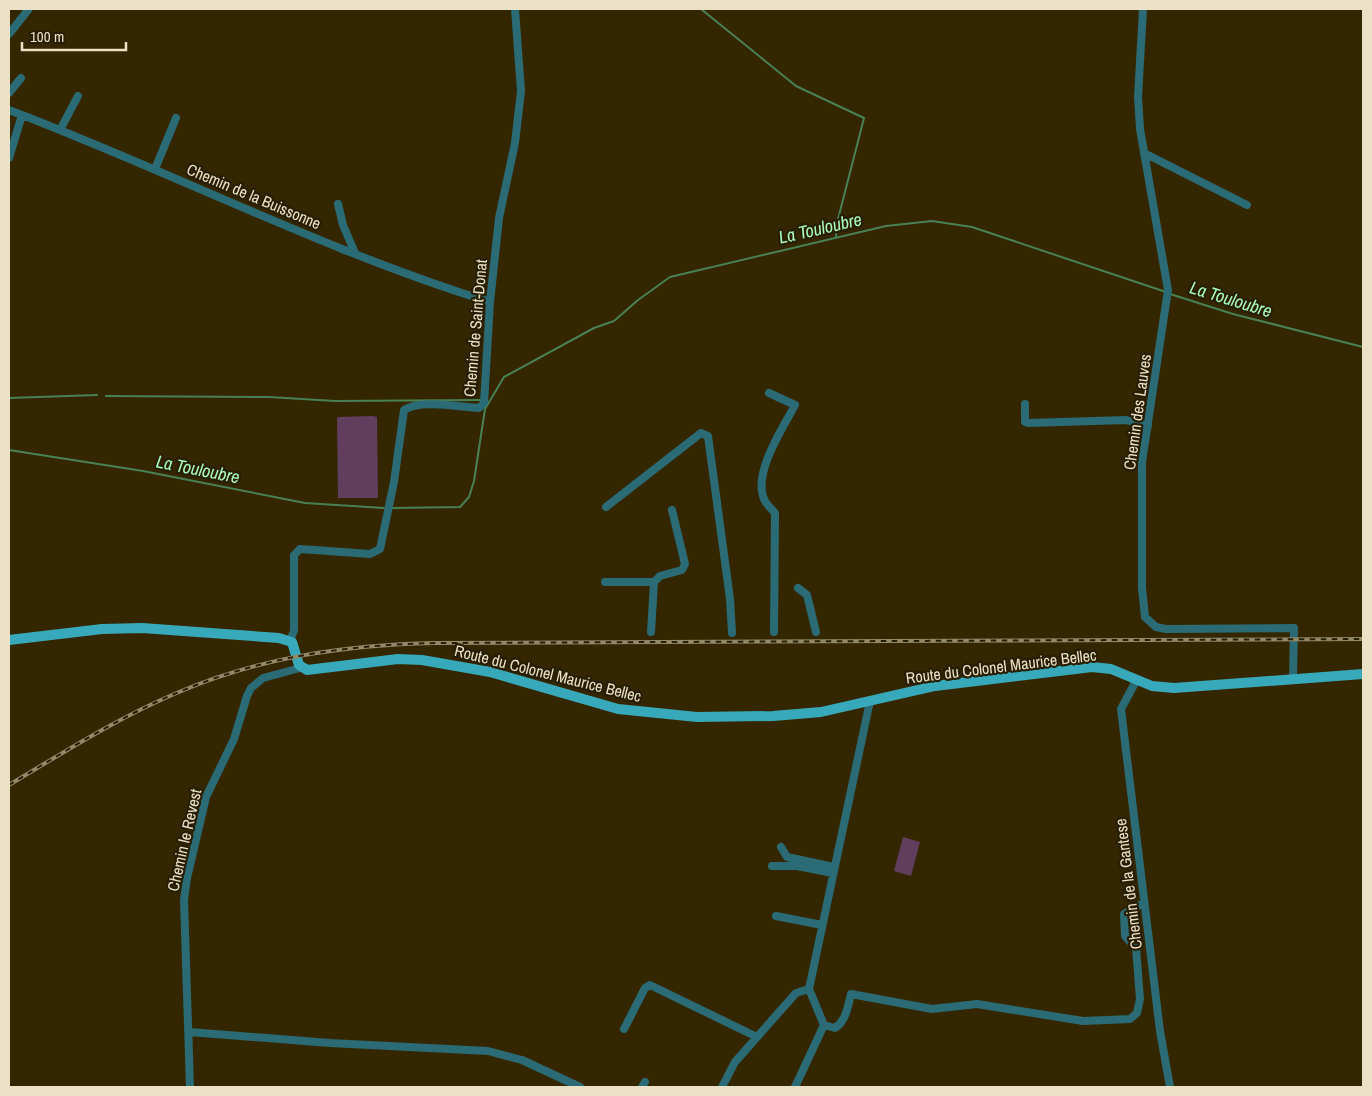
<svg xmlns="http://www.w3.org/2000/svg" width="1372" height="1096" font-family="'Archivo Narrow',sans-serif">
<rect width="100%" height="100%" fill="#342700"/>
<path fill="#613d5e" d="M373 416 377 417 378 498H338L337 419 338 417Z
M903 837 920 842 911 876 894 871Z"/>
<g fill="none" stroke-linecap="round" stroke-linejoin="round">
<path stroke="#498055" stroke-width="2" d="M701 9 796 86 864 118 837 223 836 237
M1170 294 1233 314 1363 347
M106 396 269 397 335 401 481 400
M9 398 97 395
M9 450 143 471 305 503 384 508
M392 508 460 507 469 497 474 481 485 409 504 377 594 328 614 321 638 300 670 277 886 226 932 221 972 227 1166 292"/>
<path stroke="#2a6b75" stroke-width="8" d="M1143 9 1138 97 1140 129 1168 290 1142 462V588L1145 617 1156 627 1166 629 1294 628 1293 680
M9 34 28 10
M9 93 21 78
M9 110C170 171 325 251 490 302
M60 130 78 96
M1144 153 1247 205
M9 158 22 115
M155 169 176 118
M338 204 343 225 355 253
M769 393 795 405C783 428 751 475 765 501 767 505 772 509 775 513L774 632
M1025 404V422L1028 423 1126 420 1148 426
M606 507 701 433 708 436 730 599 732 633
M605 582H654L651 632
M654 582 660 576 682 570 685 564 672 510
M798 588 807 595 816 632
M290 640 294 631V555L300 549 370 554 380 549 394 482 404 410C420 399 459 407 479 408L484 403 490 302 499 218 515 143 521 91 515 9
M1136 681 1121 709 1160 1031 1170 1087
M781 847 787 857 834 867
M772 866H797L833 873
M776 916 822 925
M824 1025 835 1028C846 1021 848 1006 851 994L932 1009 977 1004 1083 1021 1130 1019 1137 1013 1140 999 1136 948 1125 936 1124 914 1143 903
M624 1029 645 988 650 985 757 1037
M189 1032 330 1043 488 1051 522 1060 580 1087
M190 1087 184 900 187 878 206 797 234 739 247 696 251 688 263 678 300 668
M642 1087 645 1082
M722 1087 735 1062 796 993 809 989 870 701
M795 1087 824 1025 809 989"/>
<path stroke="#38a9ba" stroke-width="10" d="M9 640 102 629 142 628 279 638 292 642 299 665 307 670 398 659 422 660 490 672 618 709 697 717 773 716 821 712 935 686 1092 667 1111 669 1152 686 1174 688 1363 674"/>
<defs>
<path id="rail" d="M9 785C64 752 119 717 179 692 261 657 346 645 435 643L1363 639"/>
</defs>
<use href="#rail" stroke="#938868" stroke-width="4"/>
<use href="#rail" stroke="#271e04" stroke-width="2" stroke-dasharray="5.5" stroke-linecap="butt"/>
</g>
<g text-anchor="middle" dominant-baseline="central" stroke-width="4.5" stroke-linejoin="round" paint-order="stroke">
<g font-size="16" fill="#eae1c7" stroke="#271e04">
<text transform="translate(254 196) rotate(23)">Chemin de la Buissonne</text>
<text transform="translate(475 328) rotate(-85)">Chemin de Saint-Donat</text>
<text transform="translate(1137 412) rotate(-82)">Chemin des Lauves</text>
<text transform="translate(1001 666) rotate(-7)">Route du Colonel Maurice Bellec</text>
<text transform="translate(548 673) rotate(14)">Route du Colonel Maurice Bellec</text>
<text transform="translate(184 840) rotate(-77)">Chemin le Revest</text>
<text transform="translate(1128 884) rotate(-97)">Chemin de la Gantese</text>
</g>
<g font-size="18" font-style="italic" fill="#aafbba" stroke="#271e04">
<text transform="translate(820 228) rotate(-13)">La Touloubre</text>
<text transform="translate(1231 299) rotate(17)">La Touloubre</text>
<text transform="translate(198 469) rotate(11)">La Touloubre</text>
</g>
</g>
<rect width="1372" height="1096" fill="none" stroke="#eae1c7" stroke-width="20"/>
<path d="M22 42v8h104v-8" fill="none" stroke="#eae1c7" stroke-width="2.5"/>
<text x="30" y="42" font-size="15" fill="#eae1c7" stroke="#271e04" stroke-width="4" paint-order="stroke">100 m</text>
</svg>
